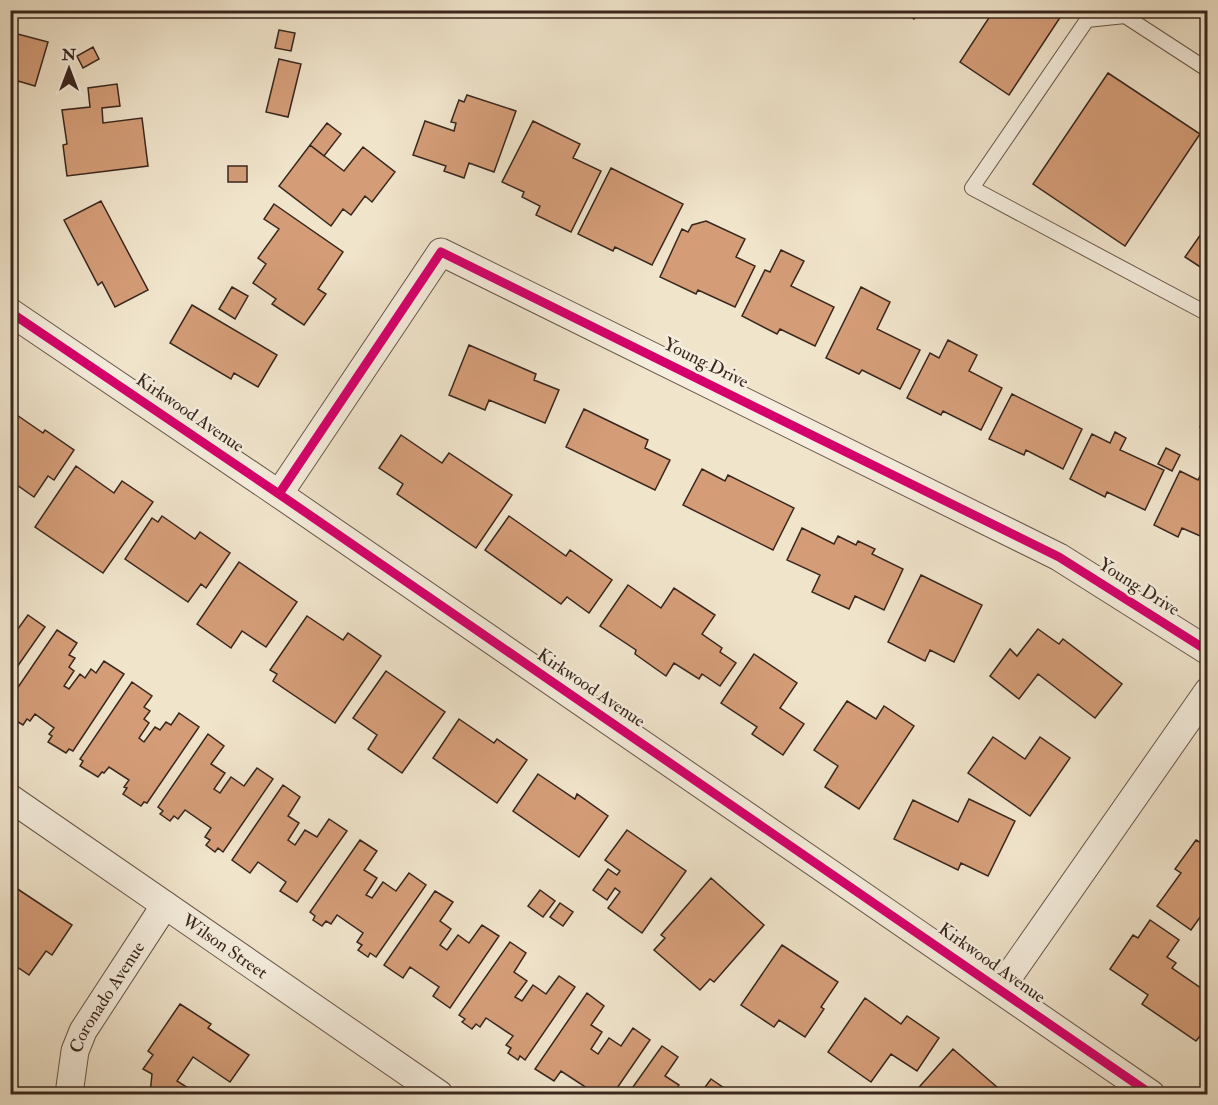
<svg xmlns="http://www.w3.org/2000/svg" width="1218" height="1105" font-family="'IM FELL Double Pica',serif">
<rect width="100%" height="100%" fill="#f0e4cb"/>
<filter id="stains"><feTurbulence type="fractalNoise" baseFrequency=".00333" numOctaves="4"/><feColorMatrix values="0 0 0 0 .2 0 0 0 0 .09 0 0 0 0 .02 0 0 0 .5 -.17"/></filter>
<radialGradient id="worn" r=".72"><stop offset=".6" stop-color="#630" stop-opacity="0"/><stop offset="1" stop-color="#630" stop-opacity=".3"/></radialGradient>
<path fill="#d49d78" stroke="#39261d" stroke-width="1.5" d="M901 10H920L914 19Z
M994 10H1065L1009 95 960 62Z
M279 30 295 33 291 51 275 48Z
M10 32 48 42 35 86 18 81 16 89 10 88Z
M93 47 99 59 83 68 77 56Z
M279 59 301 64 288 117 266 112Z
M1108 73 1200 134 1125 246 1033 184Z
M117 84 120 106 102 108 103 123 142 118 148 166 67 176 63 145 67 144 62 110 90 107 88 88Z
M467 95 516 111 494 172 469 163 464 178 444 171 446 166 413 155 425 121 454 131 456 123 451 122 459 100 464 102Z
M533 121 580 144 573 158 601 171 571 232 536 215 540 206 522 197 524 192 502 182Z
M327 123 341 134 324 156 310 145Z
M310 145 344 171 363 147 395 172 372 202 365 196 351 215 343 209 331 226 279 186Z
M228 166H247V182H228Z
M611 168 683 204 652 265 615 247 613 251 578 234Z
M101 201 148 290 115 307 102 282 98 285 64 220Z
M274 204 343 252 318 289 326 294 304 325 272 304 276 299 253 283 266 264 258 258 279 229 264 219Z
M706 221 745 239 736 257 755 266 735 307 698 290 696 294 660 277 682 229 688 232 692 225Z
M1208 224V272L1185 257Z
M781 250 804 261 791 286 834 307 815 346 780 329 777 334 742 316 765 270 770 272Z
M232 287 248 296 235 319 219 309Z
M861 287 890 302 877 329 920 350 900 389 862 370 859 374 826 358Z
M192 305 277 355 258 387 234 373 231 379 170 343Z
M948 340 977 355 969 371 1002 388 981 430 943 411 941 415 907 398 930 353 939 358Z
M469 345 536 374 534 380 559 390 545 423 489 400 485 410 449 395Z
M1012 394 1082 429 1063 469 1026 450 1024 455 989 439Z
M584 409 648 440 645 448 670 460 655 490 566 447Z
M11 411 43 433 45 430 74 450 54 480 48 476 34 497 10 480Z
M1208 412V431L1200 427Z
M1115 432 1126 438 1120 450 1164 470 1145 510 1107 492 1105 497 1070 479 1092 434 1110 443Z
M401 435 442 463 449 453 512 495 476 548 397 494 403 484 379 468Z
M1166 448 1180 455 1172 471 1158 464Z
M1206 464 1208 535 1205 538 1182 528 1178 537 1154 525 1180 471 1198 480Z
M76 466 114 493 122 481 153 502 103 573 35 527Z
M702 469 725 481 728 475 794 508 773 550 683 505Z
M162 516 195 539 200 532 230 553 206 588 201 584 188 602 125 559 152 518 158 522Z
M509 516 566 556 570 550 612 580 589 613 567 597 561 604 485 550Z
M802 528 834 544 838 536 856 545 858 541 875 549 872 554 903 569 884 610 855 596 849 609 812 592 820 575 787 560Z
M239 562 297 602 266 647 242 631 231 648 197 624Z
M921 575 982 605 954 662 930 650 925 661 888 642Z
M628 585 661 608 674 588 715 615 702 634 722 648 720 652 736 663 720 686 702 674 699 679 674 663 666 676 635 654 636 650 600 626Z
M28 615 45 627 10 677V630L15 633Z
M307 616 343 640 348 633 381 656 335 723 273 681 277 674 270 670Z
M1038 629 1059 644 1063 639 1122 684 1095 718 1038 674 1019 699 990 676 1010 649 1017 656Z
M57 630 77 643 69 655 75 658 69 667 74 671 64 686 69 689 80 674 85 678 91 669 96 673 104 661 124 674 73 751 69 749 66 753 48 742 52 736 49 734 54 728 35 714 30 721 27 719 23 725 10 717V699Z
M754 654 797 683 780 708 804 724 783 755 752 734 757 727 721 703Z
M386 671 445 712 402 773 368 749 377 735 353 718Z
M132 682 152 696 144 707 150 711 144 719 149 723 139 738 144 742 155 727 160 730 166 722 171 725 179 713 199 727 147 803 144 802 141 806 123 794 127 788 124 787 129 780 109 767 104 773 102 772 98 777 80 766 83 761 80 759Z
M847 701 876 719 884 706 914 726 859 809 825 787 838 766 814 750Z
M459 719 494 743 497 739 527 760 497 803 433 758Z
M208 734 224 746 211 764 225 773 214 789 220 793 231 777 244 786 257 768 273 779 223 852 218 848 215 852 206 845 210 840 205 837 211 828 185 810 178 819 174 816 170 821 160 814 163 811 158 807Z
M993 737 1025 759 1040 737 1070 758 1030 816 968 773Z
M538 774 575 799 577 794 608 816 579 857 513 811Z
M283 785 300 797 288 816 299 823 288 840 295 845 305 830 317 837 329 819 347 831 297 902 280 891 286 882 258 862 250 873 232 860Z
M969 799 1015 821 988 876 961 863 958 870 894 839 913 800 958 822Z
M627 830 686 871 642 933 608 908 620 892 615 888 607 900 593 890 608 869 617 875 620 871 605 860Z
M360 840 377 851 364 870 377 878 366 895 372 898 383 882 396 891 409 873 426 885 376 957 370 953 368 957 358 950 362 945 357 942 363 933 337 915 331 924 326 921 322 926 313 920 315 916 310 912Z
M1196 840 1208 847V906L1191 930 1157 906 1181 873 1175 869Z
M711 878 764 925 714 982 710 979 700 990 654 950 665 938 661 935Z
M10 884 72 925 52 955 46 951 29 975 10 962Z
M540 890 555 901 543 917 528 906Z
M435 891 453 902 440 921 451 929 440 945 447 950 458 935 469 943 482 925 499 936 450 1008 433 996 439 987 410 967 403 978 384 965Z
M560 903 573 912 563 926 550 917Z
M1150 920 1179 940 1167 957 1176 963 1172 968 1208 993V1041L1200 1036 1196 1041 1142 1004 1148 995 1110 969 1133 935 1138 938Z
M510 942 526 953 514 972 527 981 515 997 522 1001 533 985 546 994 559 976 575 987 525 1060 520 1056 518 1060 508 1053 511 1048 506 1045 513 1036 486 1018 480 1027 476 1024 472 1029 462 1022 465 1019 459 1015Z
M782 945 838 982 821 1007 824 1009 805 1037 779 1020 774 1027 741 1005Z
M587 993 604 1006 591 1025 602 1032 591 1049 598 1054 609 1038 621 1046 633 1028 650 1040 613 1094H587L590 1090 561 1071 554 1081 535 1069Z
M865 998 901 1024 907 1016 939 1038 917 1071 891 1054 871 1082 828 1052Z
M180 1004 211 1024 208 1028 249 1055 230 1082 193 1057 177 1081 193 1091 192 1094H150L152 1074 143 1069 153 1055 148 1051Z
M662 1046 678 1057 665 1076 679 1085 672 1094H628Z
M953 1049 1005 1094H913Z
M711 1079 727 1090 724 1094H700Z"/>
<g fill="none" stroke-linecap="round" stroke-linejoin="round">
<defs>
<path id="lane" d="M1129 10 1125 16 1208 70
M1125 16 1087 20 972 188 1208 314"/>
<g id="street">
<path d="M10 312 279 494 1151 1094"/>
<path d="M279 494 441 252 1059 557 1208 651"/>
<path id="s1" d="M10 798 439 1094"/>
<path d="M1000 989 1208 691"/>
<path id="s2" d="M69 1094 75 1051 83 1031 165 905"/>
</g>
</defs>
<use href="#lane" stroke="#675648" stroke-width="16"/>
<use href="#street" stroke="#675648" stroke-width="29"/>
<use href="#lane" stroke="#f5eddd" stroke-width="14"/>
<use href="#street" stroke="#f5eddd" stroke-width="27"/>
<defs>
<path id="cycleway" d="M10 312 279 494 1151 1094
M279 494 441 252 1059 557 1208 651"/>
</defs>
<use href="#cycleway" stroke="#f5eddd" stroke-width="13"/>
<use href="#cycleway" stroke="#d6006c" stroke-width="9"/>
</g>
<g text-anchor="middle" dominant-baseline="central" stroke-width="5" stroke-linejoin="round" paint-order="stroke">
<g font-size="18" fill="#39261d" stroke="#f5eddd">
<text transform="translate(706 363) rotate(26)">Young Drive</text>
<text transform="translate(190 413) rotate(34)">Kirkwood Avenue</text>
<text transform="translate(1139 587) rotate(32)">Young Drive</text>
<text transform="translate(591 688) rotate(34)">Kirkwood Avenue</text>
<text stroke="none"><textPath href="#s1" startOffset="261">Wilson Street</textPath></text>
<text transform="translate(992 963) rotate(35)">Kirkwood Avenue</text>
<text stroke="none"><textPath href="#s2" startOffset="106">Coronado Avenue</textPath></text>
</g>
</g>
<rect width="1218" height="1105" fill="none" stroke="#f0e4cb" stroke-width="36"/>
<rect x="12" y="12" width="1194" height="1081" fill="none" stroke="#39261d" stroke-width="3"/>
<rect x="18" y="18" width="1182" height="1069" fill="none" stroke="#39261d" stroke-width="1.5"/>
<g transform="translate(69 69)" stroke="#f5eddd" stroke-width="4.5" paint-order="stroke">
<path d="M0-4.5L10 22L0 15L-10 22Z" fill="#39261d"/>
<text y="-9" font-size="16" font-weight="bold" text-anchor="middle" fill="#39261d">N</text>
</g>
<rect width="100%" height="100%" filter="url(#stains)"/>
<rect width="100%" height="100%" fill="url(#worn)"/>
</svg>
